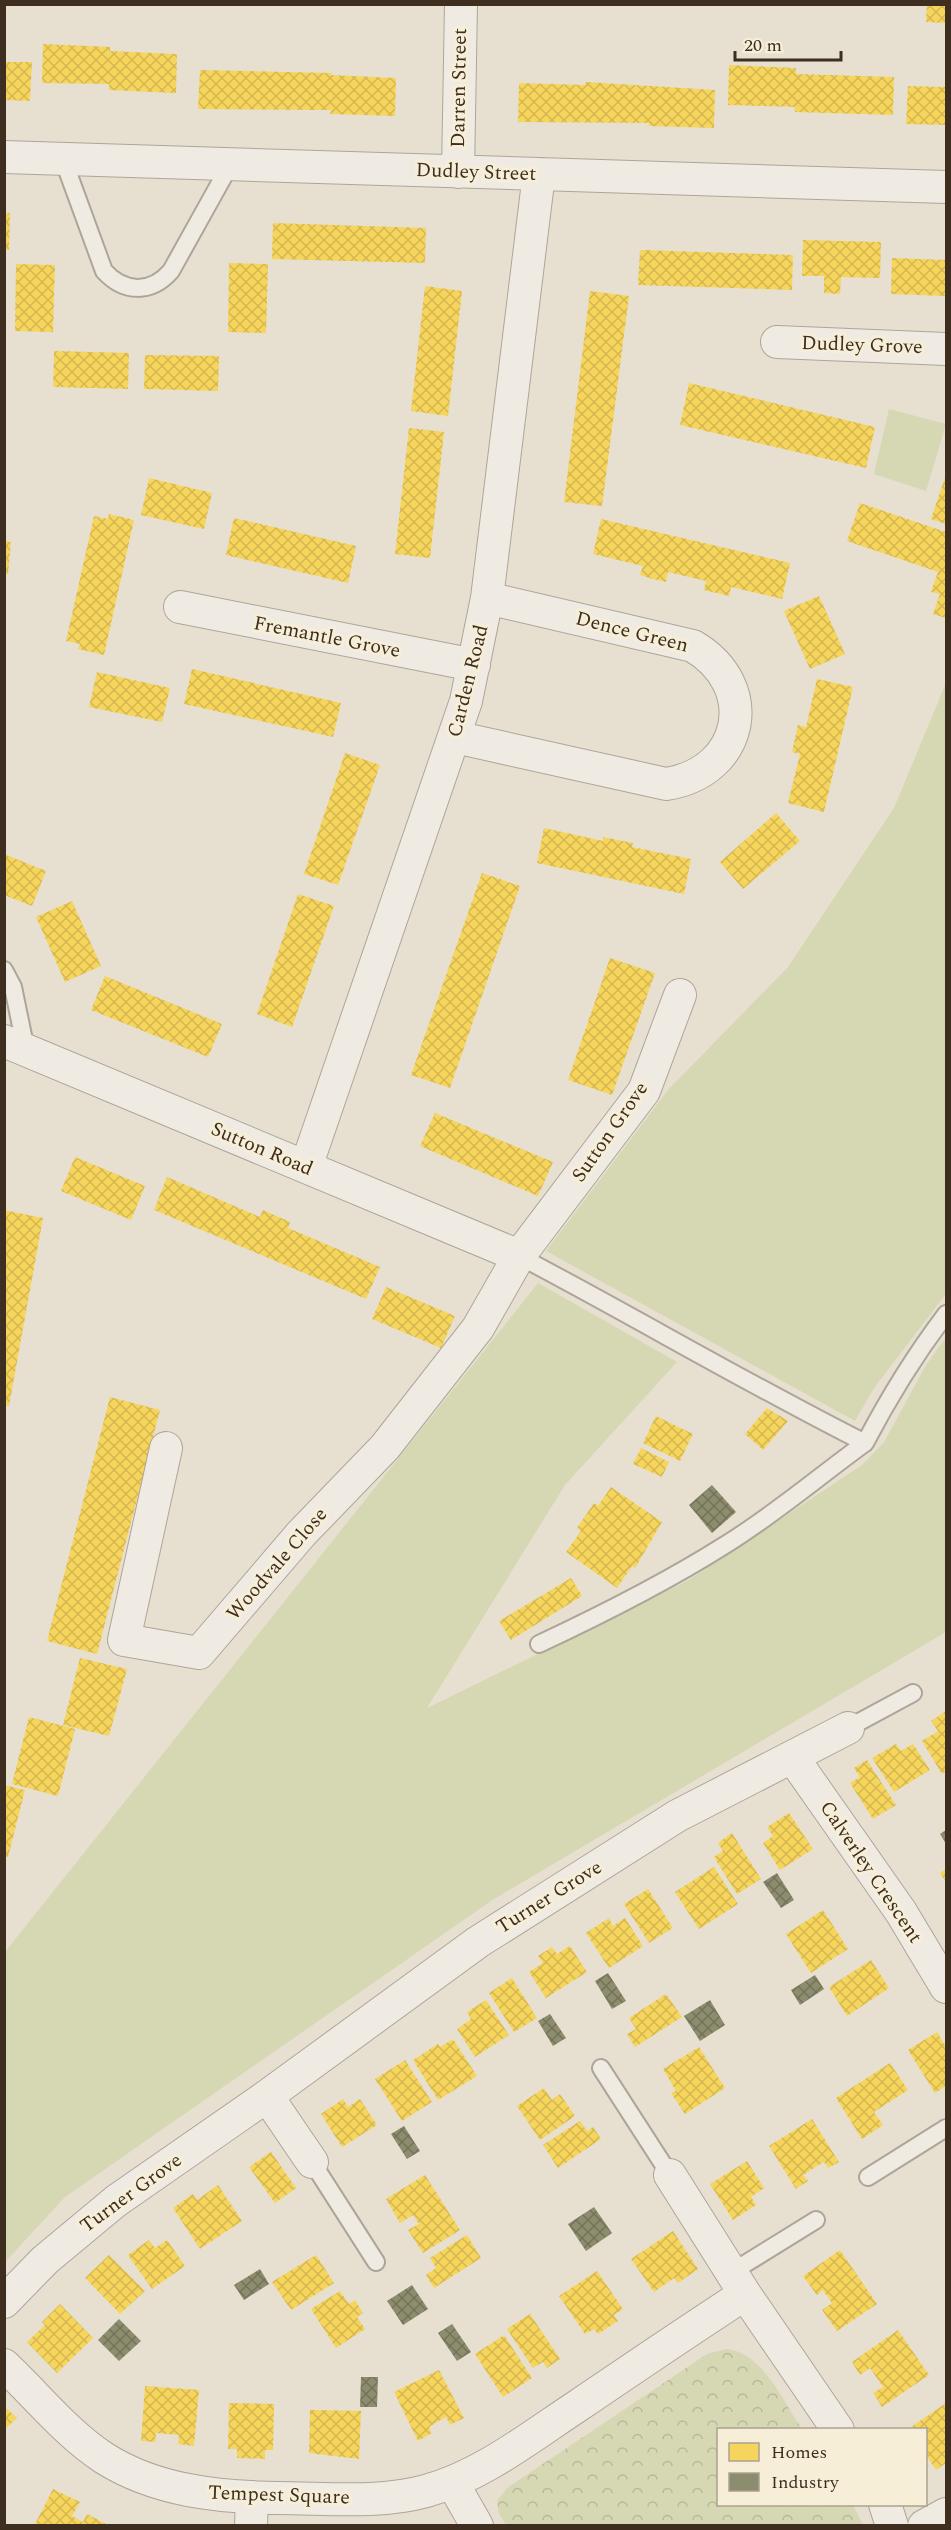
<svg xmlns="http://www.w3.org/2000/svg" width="951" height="2530" font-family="Spectral,serif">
<defs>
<pattern id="park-crowns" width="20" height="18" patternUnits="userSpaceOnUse" patternTransform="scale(1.5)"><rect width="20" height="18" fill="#d6d7b3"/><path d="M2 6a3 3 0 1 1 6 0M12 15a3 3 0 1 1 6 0" fill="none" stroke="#b9b99a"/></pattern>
<pattern id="homes-cross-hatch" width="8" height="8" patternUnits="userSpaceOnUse" patternTransform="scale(1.5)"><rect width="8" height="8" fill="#f6d55c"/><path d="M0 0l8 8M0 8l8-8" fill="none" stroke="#d4b750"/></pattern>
<pattern id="industry-cross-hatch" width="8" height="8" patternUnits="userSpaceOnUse" patternTransform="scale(1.5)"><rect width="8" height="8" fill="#8c8c6e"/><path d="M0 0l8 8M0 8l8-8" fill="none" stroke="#74735a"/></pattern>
</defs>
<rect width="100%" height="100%" fill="#e7e0d1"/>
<path fill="#d6d7b3" d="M889 409 946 424 926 491 874 474Z
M946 683V1294L874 1388 855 1421 546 1251 668 1090 788 967 894 808Z
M538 1283 677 1362 565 1485 427 1708 687 1581 862 1465 884 1442 926 1365 946 1337V1632L494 1899 65 2197 5 2262V1952Z"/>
<path fill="url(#park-crowns)" d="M726 2349C763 2352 783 2402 802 2429L718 2430V2504L853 2505 863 2525H506L499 2514 497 2501 507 2488 707 2354Z"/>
<path fill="url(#homes-cross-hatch)" d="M927 4H946V23L926 22Z
M43 44 110 47V51L177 54 176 93 109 90V84L42 83Z
M4 62H32L30 101 4 100Z
M729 65 796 68V74L894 77 893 115 795 112V107L728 105Z
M200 70 332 73 331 75 396 78 395 116 330 114 331 110 198 109Z
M586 82 715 90 714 128 649 126V123L518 122 519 83 585 85Z
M908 86 946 87V125L906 124Z
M4 213H10L9 250H4Z
M273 223 426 228 425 263 272 259Z
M803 240 881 242 880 278 841 277 840 294 824 293V276H802Z
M640 250 793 255 792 290 638 285Z
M892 258 946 260V296L891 294Z
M229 263 268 264 266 333 228 332Z
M16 264 55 265 53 332 15 331Z
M425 286 462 291 448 416 411 411Z
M590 291 629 296 602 506 564 502Z
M54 351 129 353 128 389 53 387Z
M145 355 219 356 218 391 144 389Z
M689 383 875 427 866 468 680 425Z
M409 428 444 432 430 558 395 554Z
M946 474V524L931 519Z
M149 478 212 493 204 529 141 515Z
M860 503 946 532V618L933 614 940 594 931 592 938 572 847 541Z
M109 514 134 520 104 655 78 649 80 644 66 641 94 516 108 519Z
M234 518 356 546 348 583 226 555Z
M601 519 790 563 782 599 731 587 729 596 704 590 706 581 668 572 666 582 653 579 640 575 643 566 593 554Z
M4 541 11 542 8 574H4Z
M819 596 845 654 810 669 784 611Z
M192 669 341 703 333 737 184 704Z
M97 672 170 688 162 722 89 707Z
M817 679 853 687 824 812 788 803 800 754 792 752 798 725 806 727Z
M345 753 380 765 338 885 304 874Z
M776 813 800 841 743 889 720 862Z
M544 828 603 841V837L633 843 632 847 691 859 684 894 537 863Z
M4 854 46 871 32 906 4 895Z
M482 873 520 886 450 1088 411 1075Z
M298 894 334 906 292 1027 257 1014Z
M72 901 101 966 65 982 36 917Z
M610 958 655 973 612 1095 568 1080Z
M105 976 222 1024 208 1057 91 1010Z
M435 1113 553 1162 538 1196 420 1146Z
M75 1157 145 1186 131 1220 61 1191Z
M167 1177 260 1217 263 1210 290 1222 288 1228 380 1267 366 1299 154 1210Z
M4 1210 43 1218 9 1406 4 1405Z
M386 1287 455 1316 441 1348 372 1319Z
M110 1397 160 1410 97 1654 47 1641Z
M767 1408 788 1421 763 1450 745 1434Z
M656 1416 693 1434 680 1461 643 1443Z
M641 1448 669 1462 662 1477 633 1464Z
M611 1487 662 1522 635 1568 632 1566 617 1588 566 1552 581 1531 577 1528 594 1503 598 1506Z
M571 1578 582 1596 511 1640 499 1621Z
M80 1658 127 1669 109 1736 63 1725Z
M946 1711V1771L942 1774 922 1741 938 1731 931 1721Z
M29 1717 75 1729 58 1796 12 1784Z
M896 1744 901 1751 913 1744 930 1770 894 1792 872 1758Z
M867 1760 896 1805 873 1819 850 1783 860 1777 854 1768Z
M4 1785 25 1790 8 1857H4Z
M789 1813 813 1849 780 1870 763 1843 773 1836 767 1827Z
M732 1833 761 1879 737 1894 714 1857 723 1851 718 1843Z
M714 1867 738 1904 699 1929 675 1892Z
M946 1869V1882L940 1873Z
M648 1889 673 1928 649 1943 624 1904Z
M823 1910 848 1949 811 1973 786 1934Z
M609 1918 613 1926 625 1918 643 1946 609 1968 586 1933Z
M570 1946 587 1972 546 1998 529 1972 543 1963 538 1956 552 1947 557 1954Z
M871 1960 889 1988 847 2016 829 1987Z
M512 1978 537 2018 514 2032 489 1993Z
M666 1994 682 2017 635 2047 627 2034 636 2029 629 2018Z
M486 2000 509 2035 475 2057 457 2029 471 2019 467 2012Z
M937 2032 946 2047V2086L935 2093 908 2050Z
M453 2039 477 2076 438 2100 413 2060 438 2044 440 2047Z
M699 2047 725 2088 685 2114 671 2093 676 2091 663 2069Z
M405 2060 432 2102 402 2121 375 2079Z
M890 2063 908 2090 874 2112 883 2125 862 2139 836 2098Z
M544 2088 552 2100 560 2094 575 2116 540 2140 517 2106Z
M343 2099 348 2107 360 2099 377 2125 342 2147 321 2114Z
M812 2119 839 2162 828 2168 824 2162 814 2168 803 2175 808 2181 796 2189 769 2146Z
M580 2121 587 2131 593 2127 601 2139 558 2168 543 2145Z
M271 2152 296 2188 275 2203 249 2167Z
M747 2161 764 2188 751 2197 756 2205 733 2220 710 2184Z
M425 2175 460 2230 423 2253 408 2230 419 2224 413 2215 400 2223 386 2199Z
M218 2185 242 2221 200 2249 173 2208 193 2194 197 2200Z
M673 2231 698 2269 678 2283 674 2278 654 2292 631 2259Z
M467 2235 481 2258 434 2288 426 2275 436 2268 430 2258Z
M149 2240 155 2248 167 2240 185 2266 152 2289 128 2255Z
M840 2250 877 2304 837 2331 822 2310 832 2303 823 2290 817 2295 803 2276Z
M109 2255 145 2291 120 2314 85 2278Z
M316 2255 334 2283 291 2310 272 2282Z
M597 2271 623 2309 614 2315 618 2321 598 2334 594 2329 585 2334 559 2296Z
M340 2291 349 2304 355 2300 363 2313 357 2317 365 2329 336 2348 311 2309Z
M60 2304 93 2338 57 2373 27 2342 45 2325 42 2322Z
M530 2314 560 2359 547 2368 543 2362 533 2368 507 2329Z
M898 2330 929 2375 882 2407 873 2393 883 2387 870 2368 860 2375 852 2362Z
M504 2335 532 2378 503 2397 475 2354Z
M439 2370 464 2418 450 2425 446 2417 437 2422 429 2427 432 2433 418 2441 394 2392Z
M145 2386 199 2390 194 2446 178 2444 179 2435 156 2433 155 2442 141 2441Z
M229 2403 274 2404 273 2450H265V2459L237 2458V2449H228Z
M946 2403V2463L936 2470 926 2455V2430H913L911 2427Z
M4 2406 17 2418 4 2430Z
M310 2410 361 2411 359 2459 309 2453Z
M53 2489 80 2502 72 2516 83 2522 87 2514 110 2526H34Z"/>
<path fill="url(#industry-cross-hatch)" d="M712 1485 736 1512 712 1533 689 1505Z
M946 1830V1844L940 1834Z
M777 1873 794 1900 781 1908 763 1882Z
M608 1973 626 2001 612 2009 595 1981Z
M815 1975 824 1989 800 2005 791 1990Z
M710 2000 725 2025 700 2041 684 2016Z
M550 2014 566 2038 553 2046 538 2021Z
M404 2126 420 2151 407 2159 391 2134Z
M594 2207 612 2233 586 2251 568 2224Z
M260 2269 269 2284 244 2300 234 2285Z
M412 2285 428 2309 403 2325 387 2301Z
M119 2319 141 2341 119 2361 98 2340Z
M452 2324 471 2352 457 2361 438 2333Z
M361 2377H378L377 2407H360Z"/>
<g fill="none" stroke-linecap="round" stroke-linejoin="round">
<defs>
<path id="lane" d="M63 159 104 271C124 293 151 294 171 271L230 165
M4 970 13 987 26 1050
M519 1256C635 1317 748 1384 865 1443 889 1397 915 1355 946 1314
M539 1644C603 1614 665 1583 725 1545 774 1515 818 1477 865 1443
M848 1728 913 1693
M601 2068 670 2175
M312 2162 376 2262
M868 2177 946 2128
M732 2272 816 2220"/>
<path id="street" d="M4 157 946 187
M458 172 461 4
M777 342 946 349
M180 607 474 665
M455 737 666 784C744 772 761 686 693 646L487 598
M4 1041 519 1256
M306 1167 466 701 487 598 539 174
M166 1448 124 1640 199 1653 301 1534 385 1447 478 1328 519 1256 644 1091 680 995
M793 1758 901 1912 946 1987
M267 2096 312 2162
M670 2175 745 2294 838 2430
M4 2302 45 2260 116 2201 267 2096 478 1942 677 1816 848 1728
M4 2365C37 2396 66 2433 104 2458 156 2491 218 2497 278 2498 326 2498 379 2504 426 2491 481 2476 529 2438 576 2407 632 2369 688 2331 745 2294
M452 2482 477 2526
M885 2504 892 2526
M251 2526 252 2497
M924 2526 946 2514"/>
</defs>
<use href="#lane" stroke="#ada599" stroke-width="20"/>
<use href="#street" stroke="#ada599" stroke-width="34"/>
<use href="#lane" stroke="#efebe3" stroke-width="16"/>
<use href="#street" stroke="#efebe3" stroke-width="32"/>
</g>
<g text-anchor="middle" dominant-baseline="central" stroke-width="6" stroke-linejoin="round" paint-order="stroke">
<g font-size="20" fill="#3d2e20" stroke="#f7eed8">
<text transform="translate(459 88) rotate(-89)">Darren Street</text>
<text transform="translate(476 172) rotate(2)">Dudley Street</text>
<text transform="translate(862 345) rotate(2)">Dudley Grove</text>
<text transform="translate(632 632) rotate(14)">Dence Green</text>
<text transform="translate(327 637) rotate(11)">Fremantle Grove</text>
<text transform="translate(468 681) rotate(-76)">Carden Road</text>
<text transform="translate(610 1132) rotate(-55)">Sutton Grove</text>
<text transform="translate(262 1149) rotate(23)">Sutton Road</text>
<text transform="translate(277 1564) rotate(-49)">Woodvale Close</text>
<text transform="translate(871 1872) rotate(56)">Calverley Crescent</text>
<text transform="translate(549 1897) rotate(-32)">Turner Grove</text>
<text transform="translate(131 2193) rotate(-36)">Turner Grove</text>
<text transform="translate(279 2495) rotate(2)">Tempest Square</text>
</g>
</g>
<rect width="951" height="2530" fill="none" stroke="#3d2e20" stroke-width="12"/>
<rect x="717" y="2428" width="210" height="78" fill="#f7eed8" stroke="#ada18e" stroke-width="1.5"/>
<rect x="729" y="2443" width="30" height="18" fill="#f6d55c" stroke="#ada18e" stroke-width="1.5"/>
<text x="771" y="2458" font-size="18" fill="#3d2e20">Homes</text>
<rect x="729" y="2473" width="30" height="18" fill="#8c8c6e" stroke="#ada18e" stroke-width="1.5"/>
<text x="771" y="2488" font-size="18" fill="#3d2e20">Industry</text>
<path d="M735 51v9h106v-9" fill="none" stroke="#3d2e20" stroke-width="3"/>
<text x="744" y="51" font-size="18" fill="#3d2e20" stroke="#f7eed8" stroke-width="4.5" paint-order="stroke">20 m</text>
</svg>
